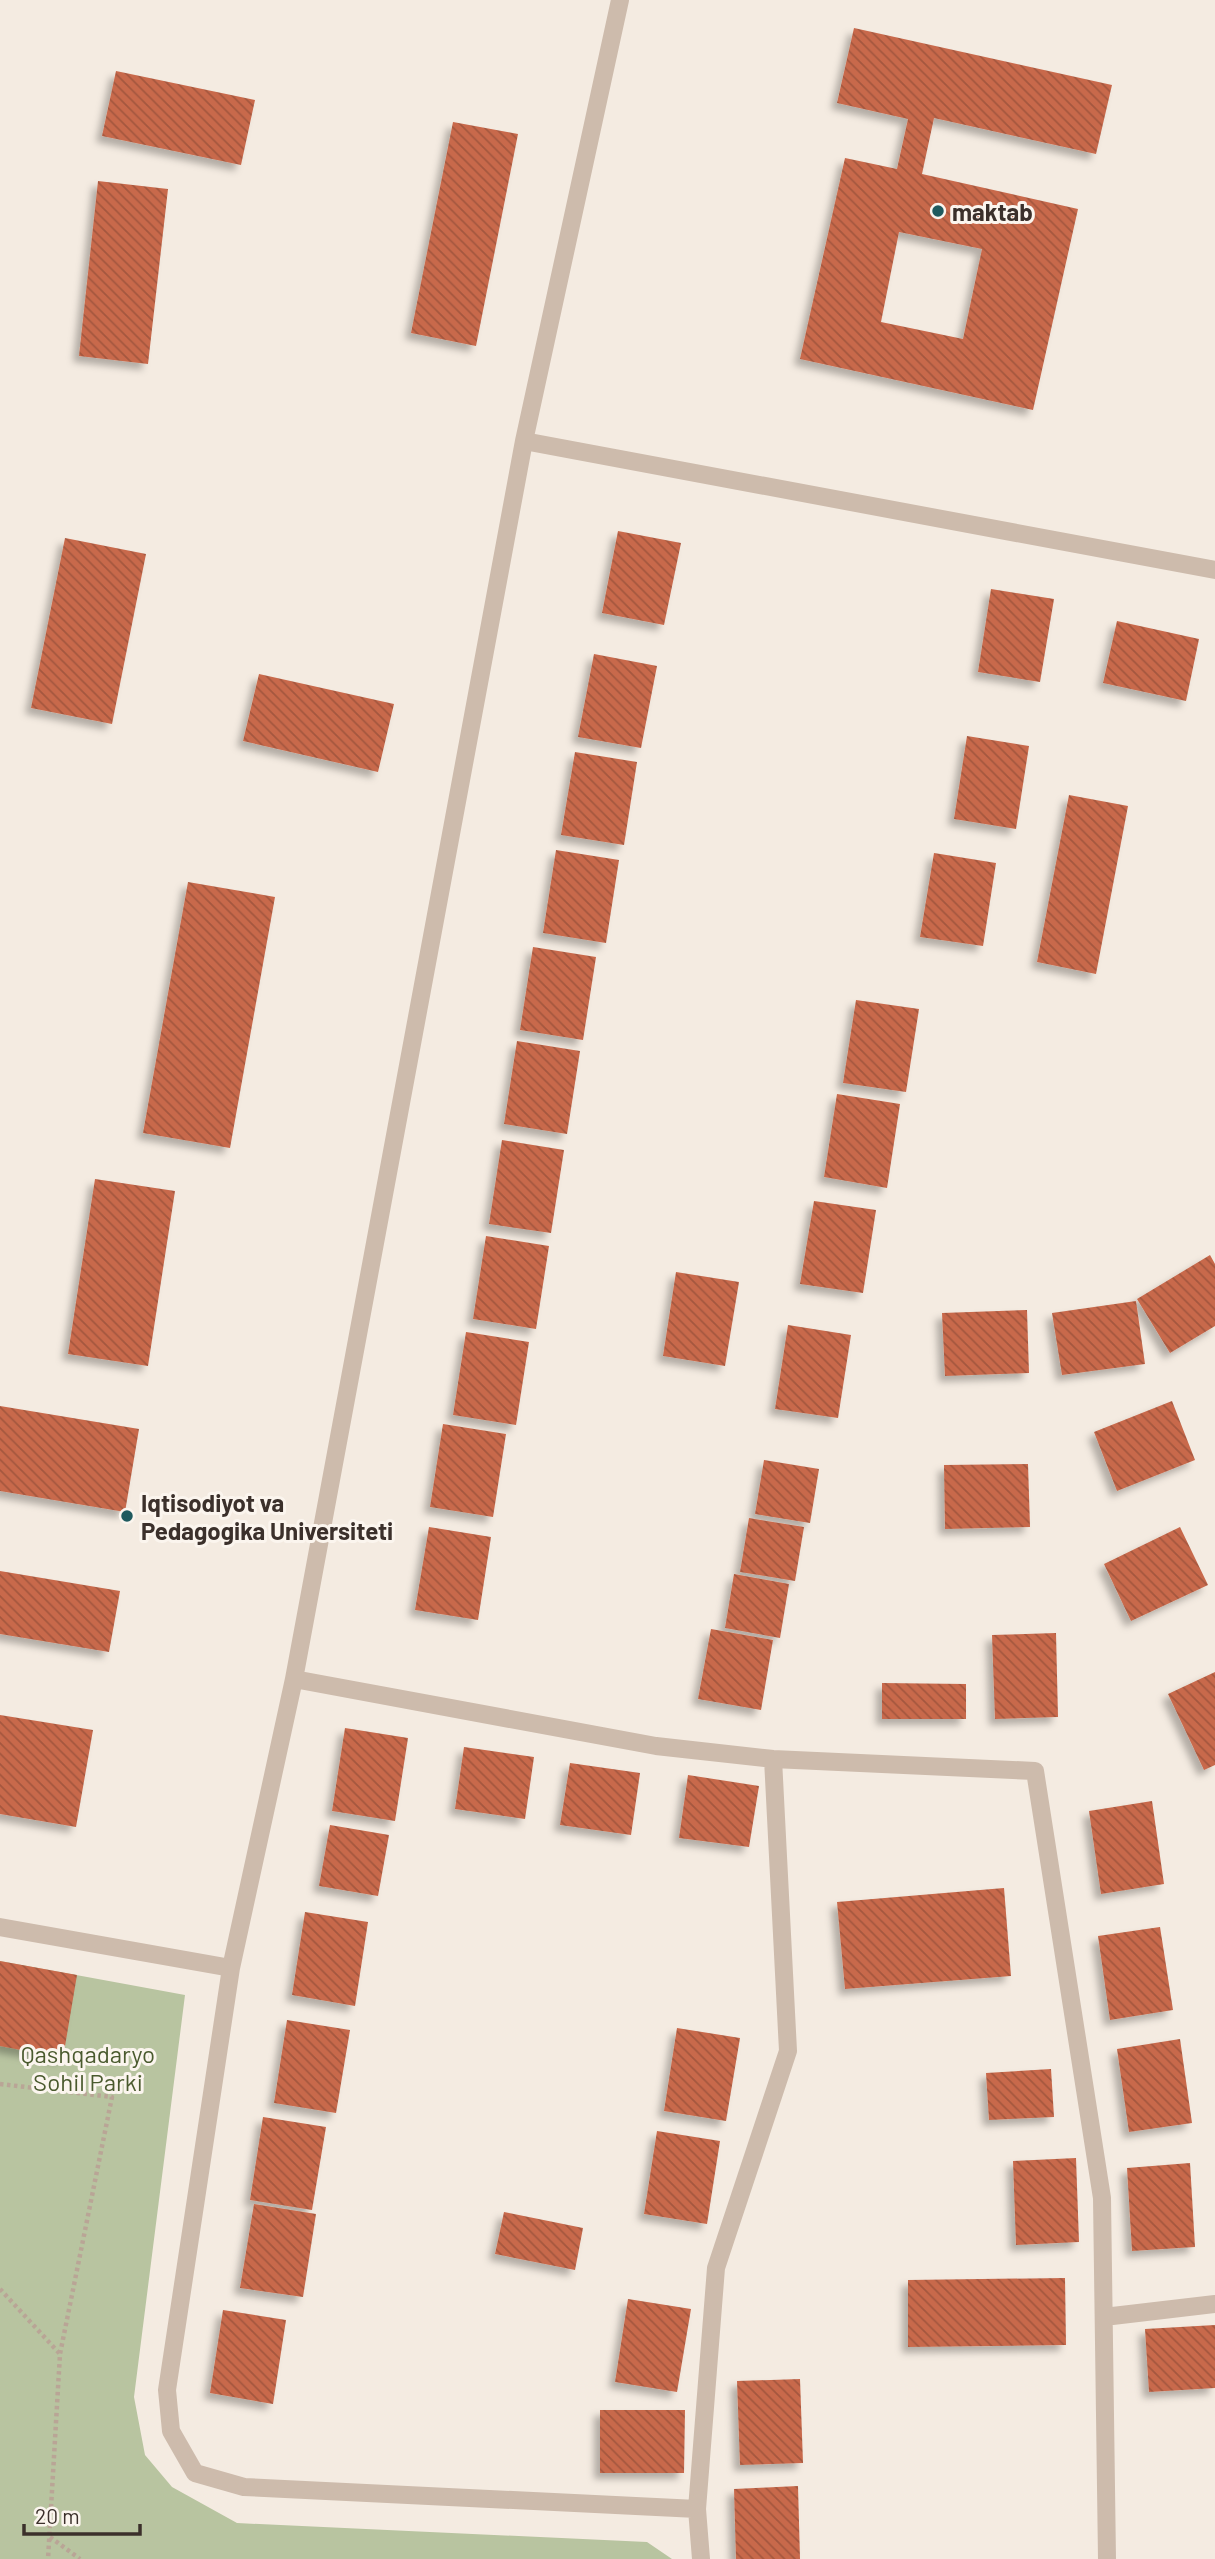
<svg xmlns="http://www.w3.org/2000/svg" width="1215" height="2559" font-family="Barlow,sans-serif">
<defs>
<pattern id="building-back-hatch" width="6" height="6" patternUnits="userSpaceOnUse" patternTransform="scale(1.75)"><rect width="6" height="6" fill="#c8694b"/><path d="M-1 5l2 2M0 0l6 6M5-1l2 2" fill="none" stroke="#a4573f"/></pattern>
<filter id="shadow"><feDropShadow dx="-6" dy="6" stdDeviation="3.5" flood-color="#0004"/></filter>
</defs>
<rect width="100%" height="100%" fill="#f4ebe1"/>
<path fill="#b8c4a0" d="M0 1961 185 1995 134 2397 145 2455 172 2487 237 2523 647 2542 672 2559H0Z"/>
<path fill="url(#building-back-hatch)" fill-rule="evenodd" filter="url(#shadow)" d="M854 28 1112 85 1096 154 934 118 922 174 1078 209 1033 410 800 359 845 158 897 169 908 119 837 103ZM899 232 982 249 963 339 881 322Z
M116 71 255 100 241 165 102 136Z
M453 122 518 134 476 346 411 333Z
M98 181 168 189 148 364 79 356Z
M618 531 681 543 664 625 602 613Z
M65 538 146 554 112 724 31 708Z
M991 589 1054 599 1040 682 978 672Z
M1117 621 1199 639 1186 701 1103 683Z
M594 654 657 666 641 748 578 737Z
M259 674 394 704 378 772 243 741Z
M967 736 1029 746 1016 829 954 819Z
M575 752 637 762 624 845 561 835Z
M1069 795 1128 806 1096 974 1037 962Z
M556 850 619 860 606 943 543 933Z
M934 853 996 863 983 946 920 937Z
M188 882 275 897 230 1148 143 1133Z
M533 947 596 957 583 1040 520 1030Z
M856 1000 919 1009 906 1092 843 1083Z
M517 1041 580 1051 567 1134 504 1124Z
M837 1094 900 1104 887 1188 824 1177Z
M502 1140 564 1150 551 1233 489 1224Z
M95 1179 175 1191 148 1366 68 1354Z
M814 1201 876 1210 863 1293 800 1284Z
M486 1236 549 1246 536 1329 473 1319Z
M1210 1255 1215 1264V1326L1170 1353 1137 1299Z
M676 1272 739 1282 725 1366 663 1356Z
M1136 1301 1145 1364 1062 1375 1052 1313Z
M1027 1310 1029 1373 945 1376 942 1313Z
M788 1325 851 1335 838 1418 775 1409Z
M466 1332 529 1342 516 1425 453 1415Z
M1172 1401 1195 1460 1117 1491 1094 1432Z
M0 1406 139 1429 125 1512 0 1491Z
M443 1424 506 1434 493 1517 430 1507Z
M764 1460 819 1469 810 1523 755 1514Z
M1028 1464 1030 1527 945 1529 944 1465Z
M749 1518 804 1527 795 1581 740 1572Z
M429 1527 491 1537 478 1620 415 1610Z
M1180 1527 1208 1585 1131 1621 1104 1564Z
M0 1571 120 1591 109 1652 0 1634Z
M734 1574 789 1584 780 1638 725 1628Z
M711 1629 773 1640 761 1710 698 1699Z
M1056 1633 1058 1717 995 1719 992 1635Z
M1215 1672V1765L1204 1770 1168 1694Z
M882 1683 966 1684V1719H882Z
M0 1715 93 1730 76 1827 0 1814Z
M345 1728 408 1738 395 1821 332 1811Z
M464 1747 534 1757 525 1819 455 1809Z
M570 1763 640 1773 631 1835 560 1825Z
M688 1775 759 1786 749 1847 679 1838Z
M1152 1801 1164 1884 1101 1894 1089 1811Z
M330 1825 389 1835 378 1896 319 1886Z
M1004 1888 1011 1976 845 1989 837 1902Z
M305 1912 368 1922 355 2006 292 1995Z
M1160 1927 1173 2010 1110 2020 1098 1936Z
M0 1961 77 1975 63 2058 0 2046Z
M287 2020 350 2030 336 2113 274 2103Z
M677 2028 740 2038 726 2121 664 2111Z
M1180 2039 1192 2123 1129 2132 1117 2049Z
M1051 2069 1054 2117 989 2120 986 2073Z
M263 2117 326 2127 312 2210 250 2200Z
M657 2131 720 2141 707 2224 644 2214Z
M1076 2158 1079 2242 1016 2245 1013 2161Z
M1190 2163 1195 2247 1132 2251 1127 2168Z
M254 2204 316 2214 303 2297 240 2288Z
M504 2212 583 2228 575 2270 495 2254Z
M1065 2278 1066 2345 908 2347V2280Z
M628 2299 691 2309 677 2392 615 2382Z
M223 2310 286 2320 273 2404 210 2393Z
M1215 2325V2388L1149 2392 1145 2329Z
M800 2379 803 2463 740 2465 737 2381Z
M600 2410H685L684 2473H600Z
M798 2486 800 2559H736L734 2489Z"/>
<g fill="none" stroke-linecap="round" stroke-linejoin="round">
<path stroke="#b9a596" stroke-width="4.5" stroke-dasharray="3.5 3.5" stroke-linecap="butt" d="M0 2084 112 2097 60 2354 48 2559
M0 2289 60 2354
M50 2537 80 2559"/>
<path stroke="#cdbbac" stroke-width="18" d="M620 0 524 441 294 1679 231 1968 167 2390 171 2431 195 2473 244 2487 697 2509
M524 441 1215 570
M294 1679 656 1746 773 1759 1035 1771 1102 2198 1107 2559
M0 1927 231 1968
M1104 2317 1215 2304
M701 2559 697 2509 716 2268 788 2051 773 1759"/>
</g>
<g fill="#1f5a5e" stroke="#fbf5ee" stroke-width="2.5">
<circle cx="938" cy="211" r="7"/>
<circle cx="127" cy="1516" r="7"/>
</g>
<g text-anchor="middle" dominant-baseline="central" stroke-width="6" stroke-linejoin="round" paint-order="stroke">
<g font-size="24" font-weight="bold" fill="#3b302b" stroke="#fbf5ee" text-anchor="start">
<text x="952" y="211">maktab</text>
<text x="141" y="1502">Iqtisodiyot va<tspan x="141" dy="28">Pedagogika Universiteti</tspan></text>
</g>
<g font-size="24" fill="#4a5a2e" stroke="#fbf5ee">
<text x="88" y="2053">Qashqadaryo<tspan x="88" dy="28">Sohil Parki</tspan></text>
</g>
</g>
<path d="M24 2524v10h116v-10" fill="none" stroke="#3b302b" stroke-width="3.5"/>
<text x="35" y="2524" font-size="21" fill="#3b302b" stroke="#fbf5ee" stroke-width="5" paint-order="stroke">20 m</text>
</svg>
